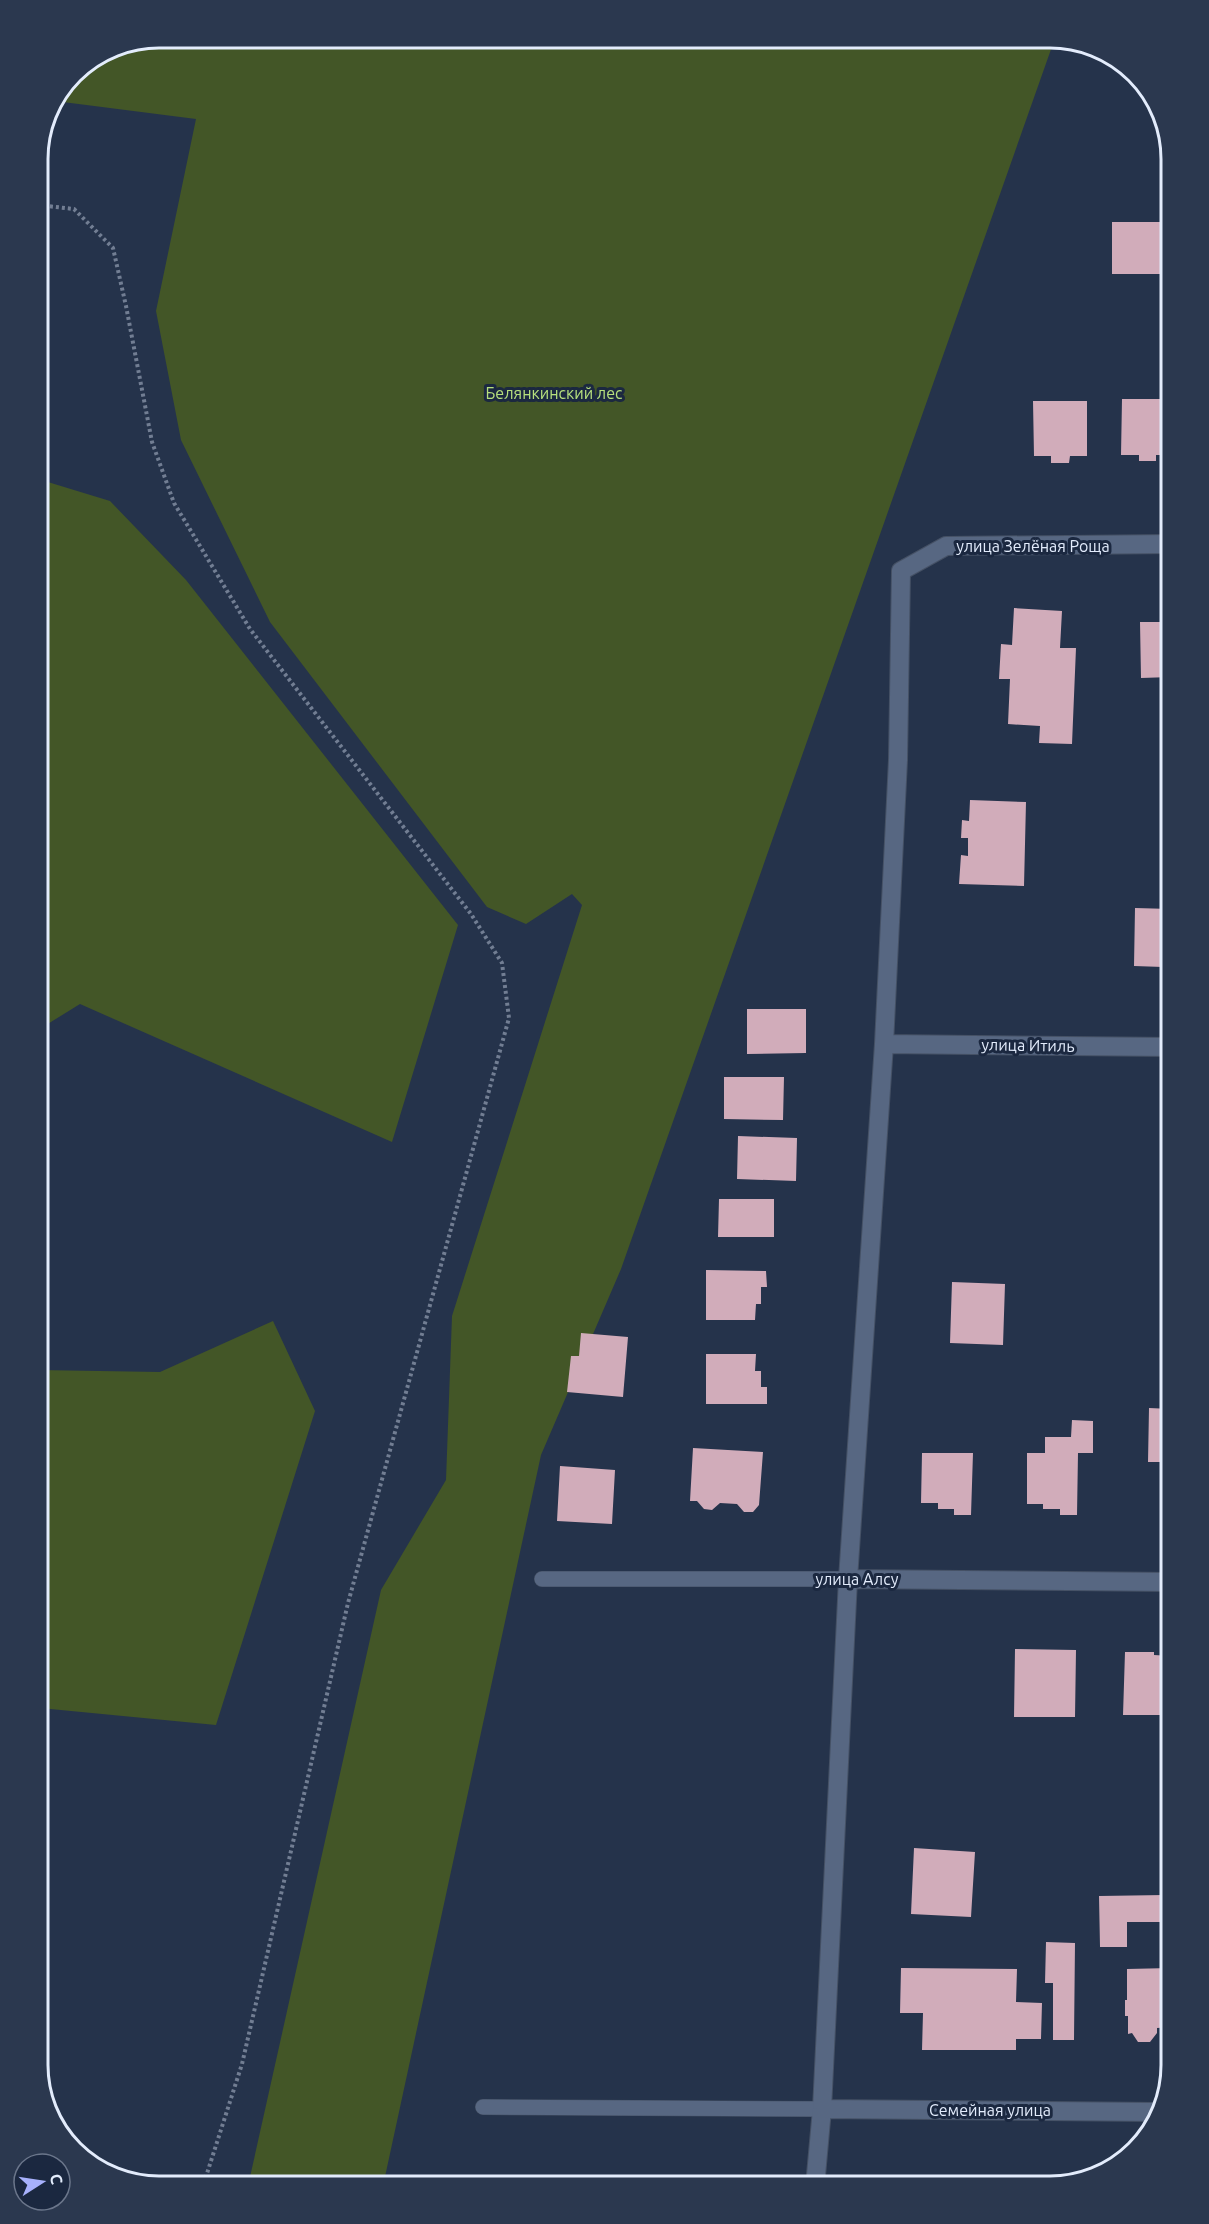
<svg xmlns="http://www.w3.org/2000/svg" width="1209" height="2224" font-family="Ubuntu,sans-serif">
<rect width="100%" height="100%" fill="#25334b"/>
<path fill="#435627" d="M159 38H1055L621 1269 541 1455 383 2186H248L381 1590 446 1480 452 1316 582 905 572 894 526 924 487 907 270 622 181 440 156 311 196 119 55 101 73 73 113 47Z
M38 479 110 501 186 580 458 925 392 1142 80 1004 38 1030Z
M273 1321 315 1411 216 1725 40 1708 38 1711V1370L160 1372Z"/>
<path fill="#d1acba" d="M1112 222H1164V239H1170V257H1164L1163 274H1112Z
M1122 399H1171V455H1156V461H1139V455H1121Z
M1033 401H1087V456H1070L1069 463H1051V456H1034Z
M1014 608 1062 611 1060 648H1076L1072 744 1039 743 1040 726 1008 724 1010 679H999L1001 644 1012 645Z
M1169 613H1171V677L1141 678 1140 622H1169Z
M970 800 1026 802 1024 886 959 884 961 855 968 856V838H961L962 820 969 821Z
M1135 908 1171 909V978L1163 977V967L1134 966Z
M747 1009H806V1053L747 1054Z
M724 1077H784L783 1120 724 1119Z
M738 1136 797 1138 796 1181 737 1179Z
M719 1199H774V1237H718Z
M706 1270 766 1271 767 1287H761V1304H756L755 1320H706Z
M952 1282 1005 1284 1003 1345 950 1343Z
M581 1333 628 1337 623 1397 567 1392 571 1356H579Z
M706 1354H756L755 1371H761V1387H767V1404H706Z
M1149 1408 1171 1409V1462H1148Z
M1072 1420 1093 1421V1453H1078L1077 1515H1060V1509H1043V1504H1027V1453H1045V1437H1071Z
M693 1448 763 1452 759 1505 753 1512H744L737 1504 720 1503 712 1510 704 1509 697 1501H690Z
M922 1453H973L971 1515H954V1509H938V1503H921Z
M560 1466 615 1470 612 1524 557 1521Z
M1015 1649 1076 1650 1075 1717H1014Z
M1125 1652H1154V1655L1171 1656V1715H1123Z
M914 1848 975 1852 971 1917 911 1914Z
M1164 1895V1922H1127V1947H1100L1099 1896Z
M1046 1942 1075 1943 1074 2040H1053V1983H1045Z
M901 1968 1017 1969 1016 2002 1042 2003 1041 2039H1016V2050H922L923 2013H900Z
M1171 1968V2027L1157 2028V2033L1150 2042H1138L1132 2033 1128 2034V2016H1125V2000H1127V1969Z"/>
<g fill="none" stroke-linecap="round" stroke-linejoin="round">
<defs>
<path id="lane" d="M542 1579H848
M483 2107 822 2109"/>
<path id="street" d="M884 1044 1171 1047
M848 1579 1171 1582
M822 2109 1157 2112
M815 2186 822 2109 848 1579 884 1044 898 760 901 571 946 546 1171 544"/>
</defs>
<use href="#lane" stroke="#455165" stroke-width="16"/>
<use href="#street" stroke="#455165" stroke-width="20"/>
<path stroke="#727e93" stroke-width="4" stroke-dasharray="3 3" stroke-linecap="butt" d="M38 205 74 209 113 248 126 306 152 442 174 503 250 629 471 914 502 963 509 1018 348 1603 242 2064 203 2186"/>
<use href="#lane" stroke="#576782" stroke-width="15"/>
<use href="#street" stroke="#576782" stroke-width="18"/>
</g>
<g text-anchor="middle" dominant-baseline="central" stroke-width="6" stroke-linejoin="round" paint-order="stroke">
<g font-size="16" fill="#b7e07d" stroke="#1b2840">
<text x="554" y="393">Белянкинский лес</text>
</g>
<g font-size="16" fill="#e3ecfc" stroke="#1b2840">
<text x="1033" y="546">улица Зелёная Роща</text>
<text transform="translate(1028 1045) rotate(1)">улица Итиль</text>
<text x="857" y="1579">улица Алсу</text>
<text x="990" y="2110">Семейная улица</text>
</g>
</g>
<path d="M0 0H1209V2224H0ZM159 48H1050A111 111 0 0 1 1161 159V2065A111 111 0 0 1 1050 2176H159A111 111 0 0 1 48 2065V159A111 111 0 0 1 159 48Z" fill="#2b384f" fill-rule="evenodd"/>
<path fill="none" stroke="#e3ecfc" stroke-width="3" d="M159 48H1050A111 111 0 0 1 1161 159V2065A111 111 0 0 1 1050 2176H159A111 111 0 0 1 48 2065V159A111 111 0 0 1 159 48Z"/>
<g transform="translate(42 2182) rotate(78)"><circle r="28" fill="#1b2840" stroke="#6b768b" stroke-width="1.5"/>
<path d="M0-4.5L10 22L0 15L-10 22Z" fill="#a7b1fc"/>
<text y="-9" font-size="16" font-weight="bold" text-anchor="middle" fill="#e3ecfc">С</text>
</g>
</svg>
